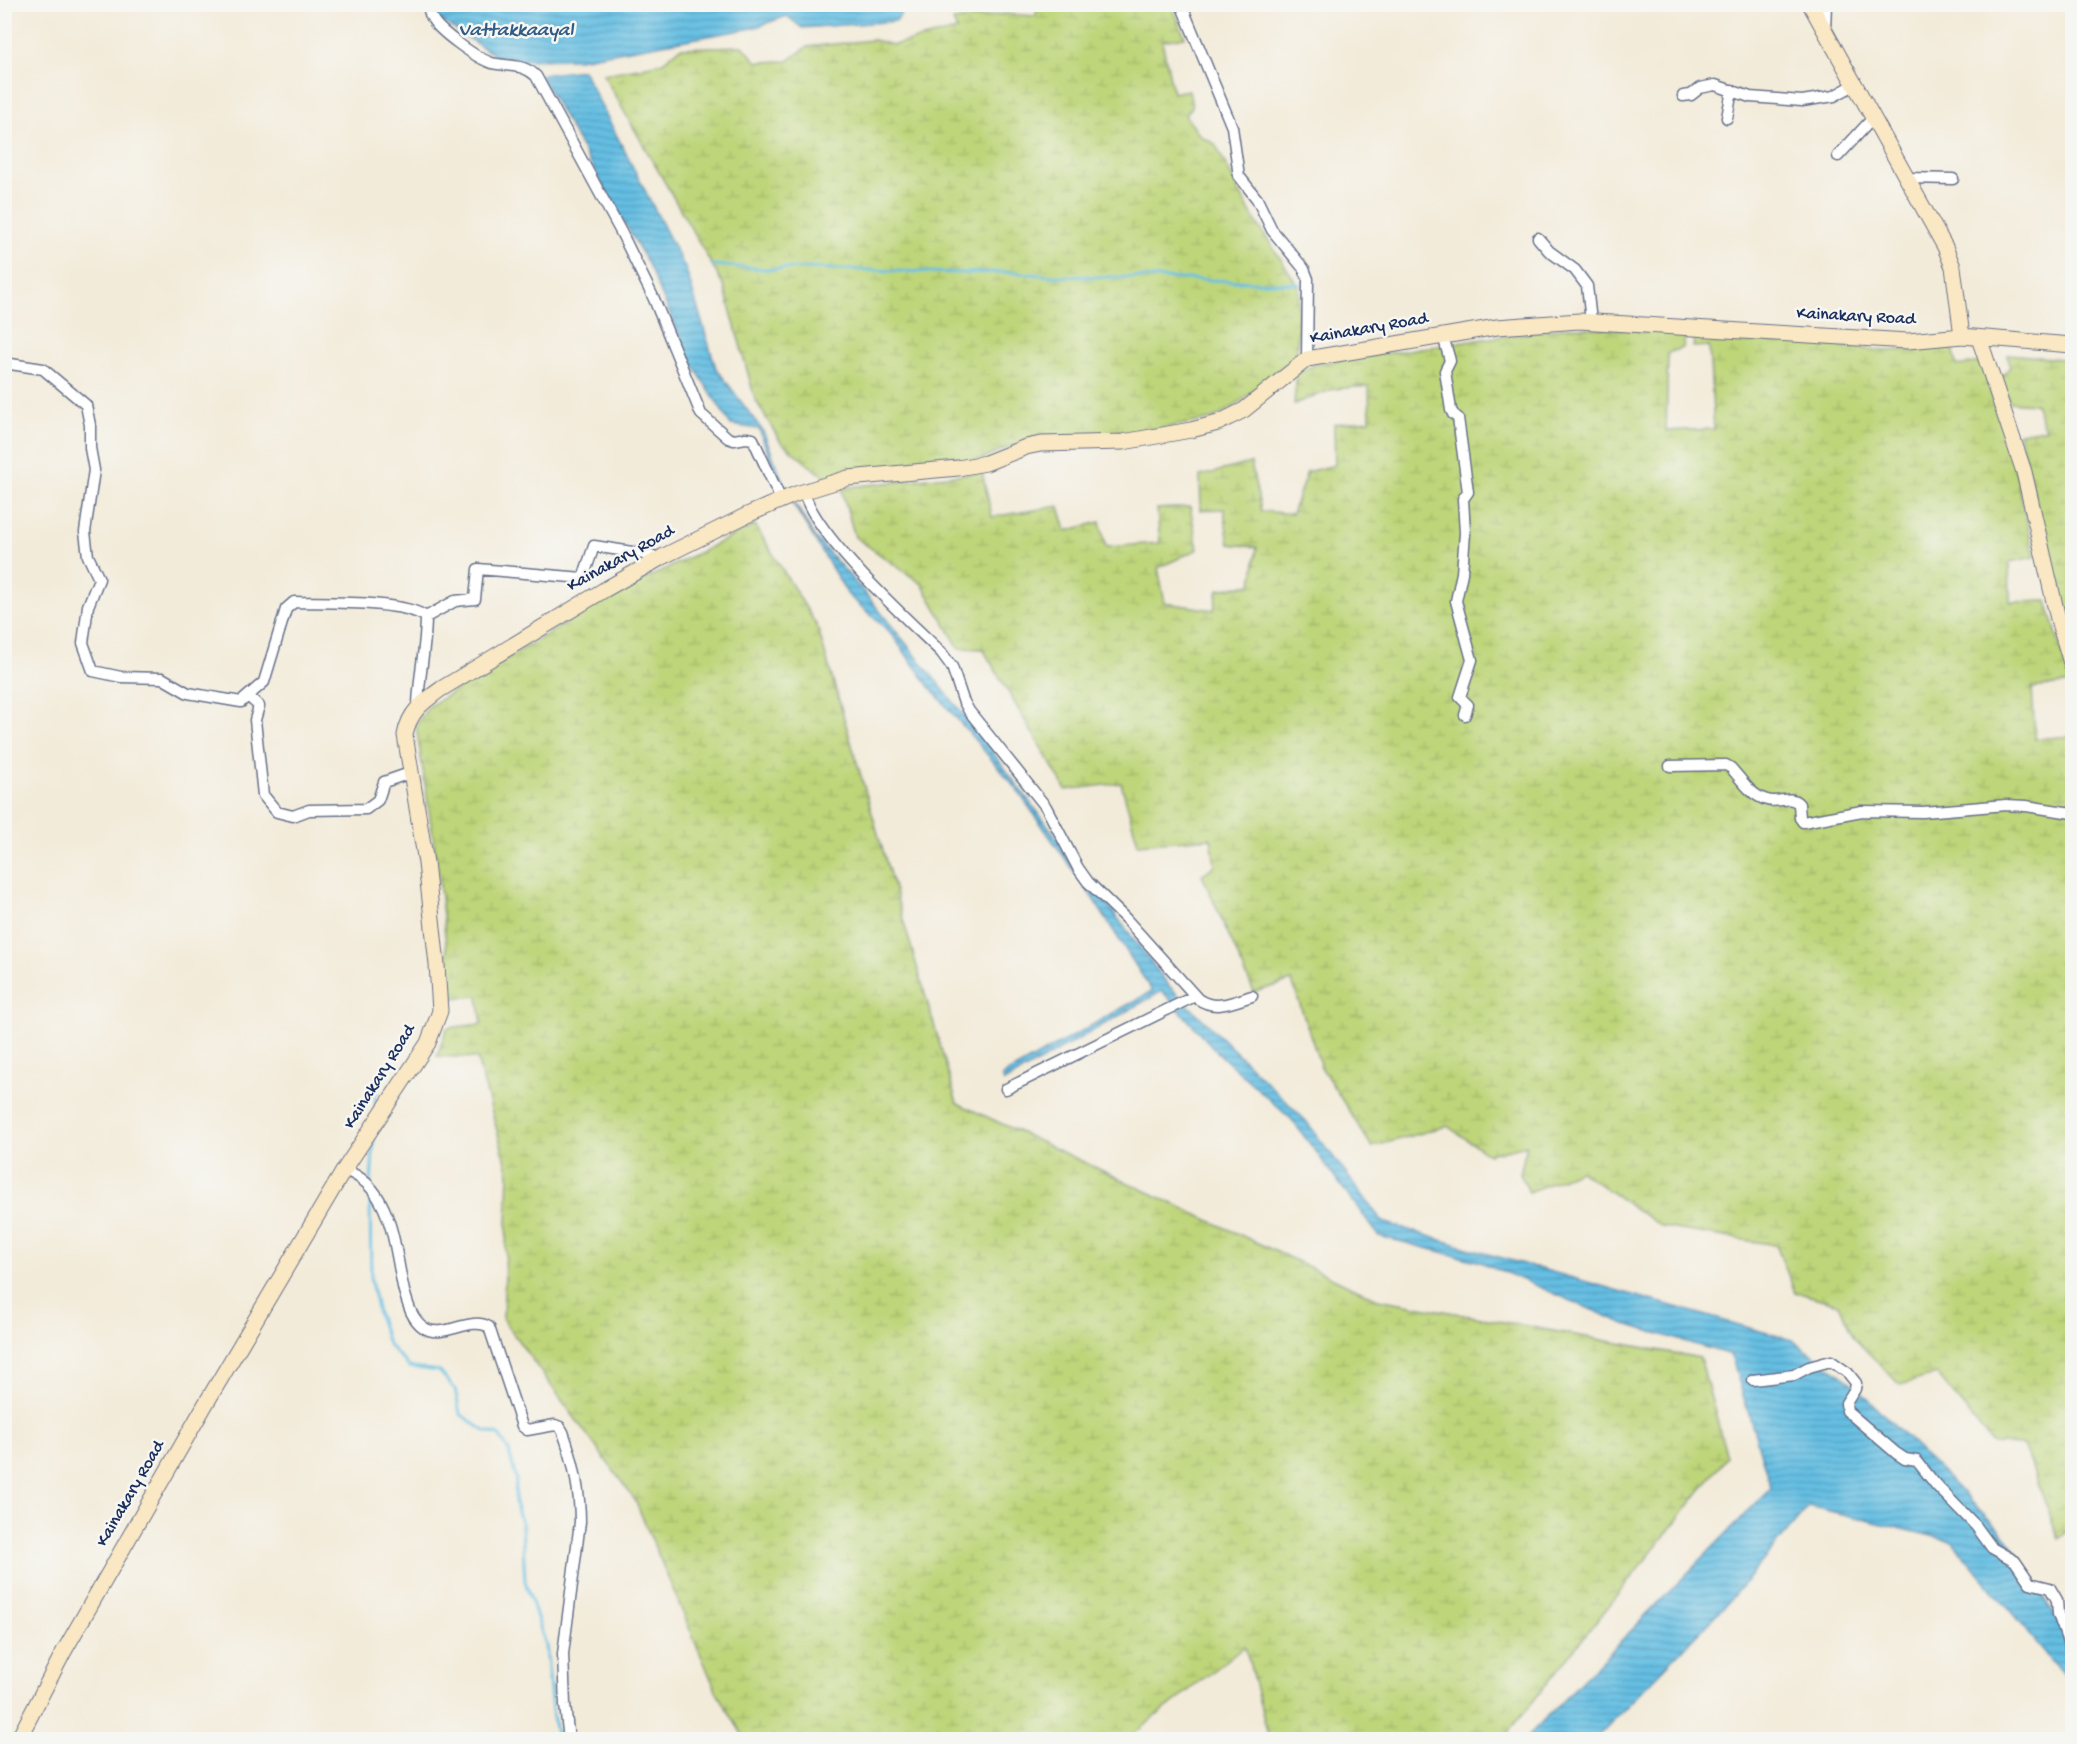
<svg xmlns="http://www.w3.org/2000/svg" width="2077" height="1744" font-family="'Gochi Hand',sans-serif">
<defs>
<pattern id="wetland-marsh" width="20" height="14" patternUnits="userSpaceOnUse" patternTransform="scale(1.5)"><rect width="20" height="14" fill="#bed579"/><path d="M1 5h8M5 5V1M11 12h8M15 12V8" fill="none" stroke="#a3b76b"/></pattern>
<pattern id="water-rules" width="6" height="5" patternUnits="userSpaceOnUse" patternTransform="scale(1.5)"><rect width="6" height="5" fill="#65bfe3"/><path d="M0 2.5h6" fill="none" stroke="#529cbb"/></pattern>
</defs>
<rect width="100%" height="100%" fill="#f6f6f2"/>
<filter id="ink" filterUnits="userSpaceOnUse"><feTurbulence type="fractalNoise" baseFrequency=".0167" numOctaves="2"/><feDisplacementMap in="SourceGraphic" scale="12" xChannelSelector="R" yChannelSelector="G"/><feConvolveMatrix kernelMatrix="1 2 1 2 8 2 1 2 1" color-interpolation-filters="sRGB"/></filter>
<filter id="wash" filterUnits="userSpaceOnUse"><feTurbulence type="fractalNoise" baseFrequency=".008" numOctaves="4" result="noise"/><feDisplacementMap in="SourceGraphic" scale="24" xChannelSelector="R" yChannelSelector="G"/><feGaussianBlur stdDeviation="1.35" result="paint"/><feColorMatrix in="noise" values="0 0 0 0 0 0 0 0 0 0 0 0 0 0 0 0 0 1.4 0 .05"/><feComposite in="paint" operator="in"/></filter>
<g filter="url(#wash)">
<rect width="100%" height="100%" fill="#f3ebd9"/>
<path fill="url(#wetland-marsh)" stroke="#6c826c" stroke-width="1.5" d="M1040 5H1172L1185 37 1162 41 1173 93 1189 90 1192 107 1185 115 1200 136 1215 144 1251 214 1299 287 1297 357 1273 374 1234 407 1213 419 1108 438 1038 436 1007 448 983 459 828 478 815 470 780 441 755 399 724 286 603 74 639 68 663 62 680 48 743 46 757 62 788 61 807 47 873 40 893 45 957 30 953 21 1005 14 1035 16Z
M1567 327 1686 331 1683 348 1668 353 1666 431 1714 429 1709 346 1693 347 1696 332 1886 351 1953 347 1957 366 1981 362 2015 468 2035 557 2009 562 2010 602 2047 601 2071 683 2032 688 2035 739 2072 736V1526L2058 1538 2024 1445 1993 1444 1937 1374 1900 1385 1854 1338 1839 1304 1795 1292 1776 1245 1662 1227 1580 1171 1529 1192 1520 1174 1527 1145 1488 1154 1447 1126 1372 1147 1321 1067 1292 981 1254 992 1202 875 1215 865 1211 838 1138 844 1121 783 1066 790 983 649 959 648 922 584 855 537 841 488 982 472 992 517 1059 506 1066 531 1100 522 1106 547 1160 543 1157 509 1190 507 1198 549 1158 568 1165 603 1214 610 1218 590 1252 584 1257 547 1229 544 1224 509 1201 510 1200 476 1251 463 1261 511 1292 514 1307 472 1335 465 1334 424 1370 420 1369 386 1333 389 1294 404 1297 373 1319 363Z
M2008 354 2072 360V649L2019 433 2045 429 2035 404 2009 402 2001 377 2010 367Z
M755 525 817 626 957 1103 1378 1299 1700 1358 1727 1457 1503 1739H1269L1245 1646 1127 1739H745L717 1693 635 1500 503 1320 509 1173 477 1058 437 1056 447 1028 482 1024 478 996 452 998 438 870 416 725 428 707 605 599Z"/>
<path fill="url(#water-rules)" stroke="#4077a0" stroke-width="1.5" d="M437 4 905 5 897 21 802 28 787 16 753 28 579 59 523 60 496 56 437 18Z
M583 70 686 270 716 368 763 431 784 485 814 536 870 599 972 725 1169 986 1306 1121 1383 1222 1474 1250 1792 1340 1853 1384 2006 1536 2072 1643V1685L1952 1541 1809 1506 1723 1608 1595 1739H1525L1771 1488 1731 1355 1625 1324 1481 1262 1379 1236 1292 1120 1218 1053 1162 991 1004 1082 1002 1076 1152 991 1092 897 1015 787 929 686 890 632 848 595 777 477 759 429 731 425 691 362 648 264 540 75Z"/>
<g fill="none" stroke-linecap="round" stroke-linejoin="round">
<path stroke="#65bfe3" stroke-width="3" d="M713 265 767 269 808 268 960 273 1009 272 1053 276 1163 278 1300 284
M375 1112 377 1076
M371 1184 374 1136
M370 1193 371 1281 378 1314 388 1344 409 1367 439 1371 455 1389 460 1414 485 1431 499 1435 509 1451 516 1479 515 1503 522 1524 525 1581 546 1645 552 1710 557 1740"/>
</g>
</g>
<g filter="url(#ink)">
<g fill="none" stroke-linecap="round" stroke-linejoin="round">
<defs>
<path id="minor" d="M429 4C429 10 429 14 432 18 438 31 478 59 492 63 508 67 523 63 536 76L622 234 654 299 701 414 728 438 734 440 746 438 753 439 782 502
M1181 4 1232 127 1239 176 1257 199 1272 230 1304 269 1308 279 1307 359
M1825 31 1826 4
M1683 96 1691 95 1700 88 1715 85 1750 97 1802 101 1834 96 1854 85
M1727 118 1732 90
M1838 156 1873 118
M1907 178 1953 179
M1538 238 1549 251 1575 270 1587 286 1591 321
M1443 336 1449 357 1450 361 1445 371 1451 410 1453 414 1458 418 1468 492 1463 499 1465 533 1462 573 1456 601 1472 660 1460 697 1468 705 1465 715
M4 363 43 369 86 405 90 425V448L94 470 85 532 88 556 99 579 88 606 83 643 93 671 121 677 162 678 188 693 241 702 264 682 286 609 294 602C325 603 403 600 426 617 426 647 419 675 418 705
M804 492C815 536 906 618 941 652L952 667 963 700 969 711 1046 807 1078 868 1088 882 1126 919 1198 999C1215 1011 1233 1002 1252 996
M426 617 455 601 475 599 478 569 583 578 594 546 651 555 660 559
M248 696 259 706 255 720 263 795 277 812 293 816 309 810 366 809 378 800 384 782 410 773
M1670 766 1726 765 1731 768C1741 779 1751 796 1767 800 1779 804 1790 794 1799 804L1800 818 1803 822 1862 811 1923 812 2006 805 2026 806 2072 813
M1006 1089 1195 996
M344 1170C393 1186 394 1249 404 1291 408 1304 411 1318 423 1327 442 1341 470 1315 489 1327L522 1426 527 1430 555 1425 560 1427 563 1432C574 1462 580 1490 580 1522L563 1654 565 1705 569 1740
M1753 1380 1794 1375 1809 1367 1831 1361 1848 1373 1856 1383 1855 1389 1846 1403 1847 1411 1896 1453 1905 1459 1917 1461 1936 1485 1976 1526 1992 1548 2015 1561 2030 1583 2050 1588 2057 1600 2058 1614 2072 1653"/>
<path id="secondary" d="M1810 4 1945 247 1953 267 1962 336
M1979 338 2024 472 2059 623 2072 666
M18 1740 63 1653 205 1405 344 1170 428 1043 440 1011 437 965 426 863 405 735C409 712 423 702 441 689L604 590 664 556 747 515 796 494 848 478 958 468 986 463 1026 447 1041 444 1123 442 1191 430 1218 423 1244 410 1307 359 1497 327 1579 321 1908 341 1962 336 2072 345"/>
</defs>
<use href="#minor" stroke="#677189" stroke-width="13"/>
<use href="#secondary" stroke="#677189" stroke-width="17"/>
<use href="#minor" stroke="#fff" stroke-width="10"/>
<use href="#secondary" stroke="#fae7c3" stroke-width="15"/>
</g>
</g>
<g text-anchor="middle" dominant-baseline="central" stroke-width="5" stroke-linejoin="round" paint-order="stroke">
<g font-size="18" fill="#1b2f5e" stroke="#f6f6f2">
<text transform="translate(1856 317) rotate(3)">Kainakary Road</text>
<text transform="translate(1369 329) rotate(-10)">Kainakary Road</text>
<text transform="translate(621 559) rotate(-29)">Kainakary Road</text>
<text transform="translate(380 1077) rotate(-58)">Kainakary Road</text>
<text transform="translate(131 1494) rotate(-60)">Kainakary Road</text>
</g>
<g font-size="20" font-style="italic" fill="#315a86" stroke="#f6f6f2">
<text x="516" y="31">Vattakkaayal</text>
</g>
</g>
<rect width="2077" height="1744" fill="none" stroke="#f6f6f2" stroke-width="24"/>
</svg>
